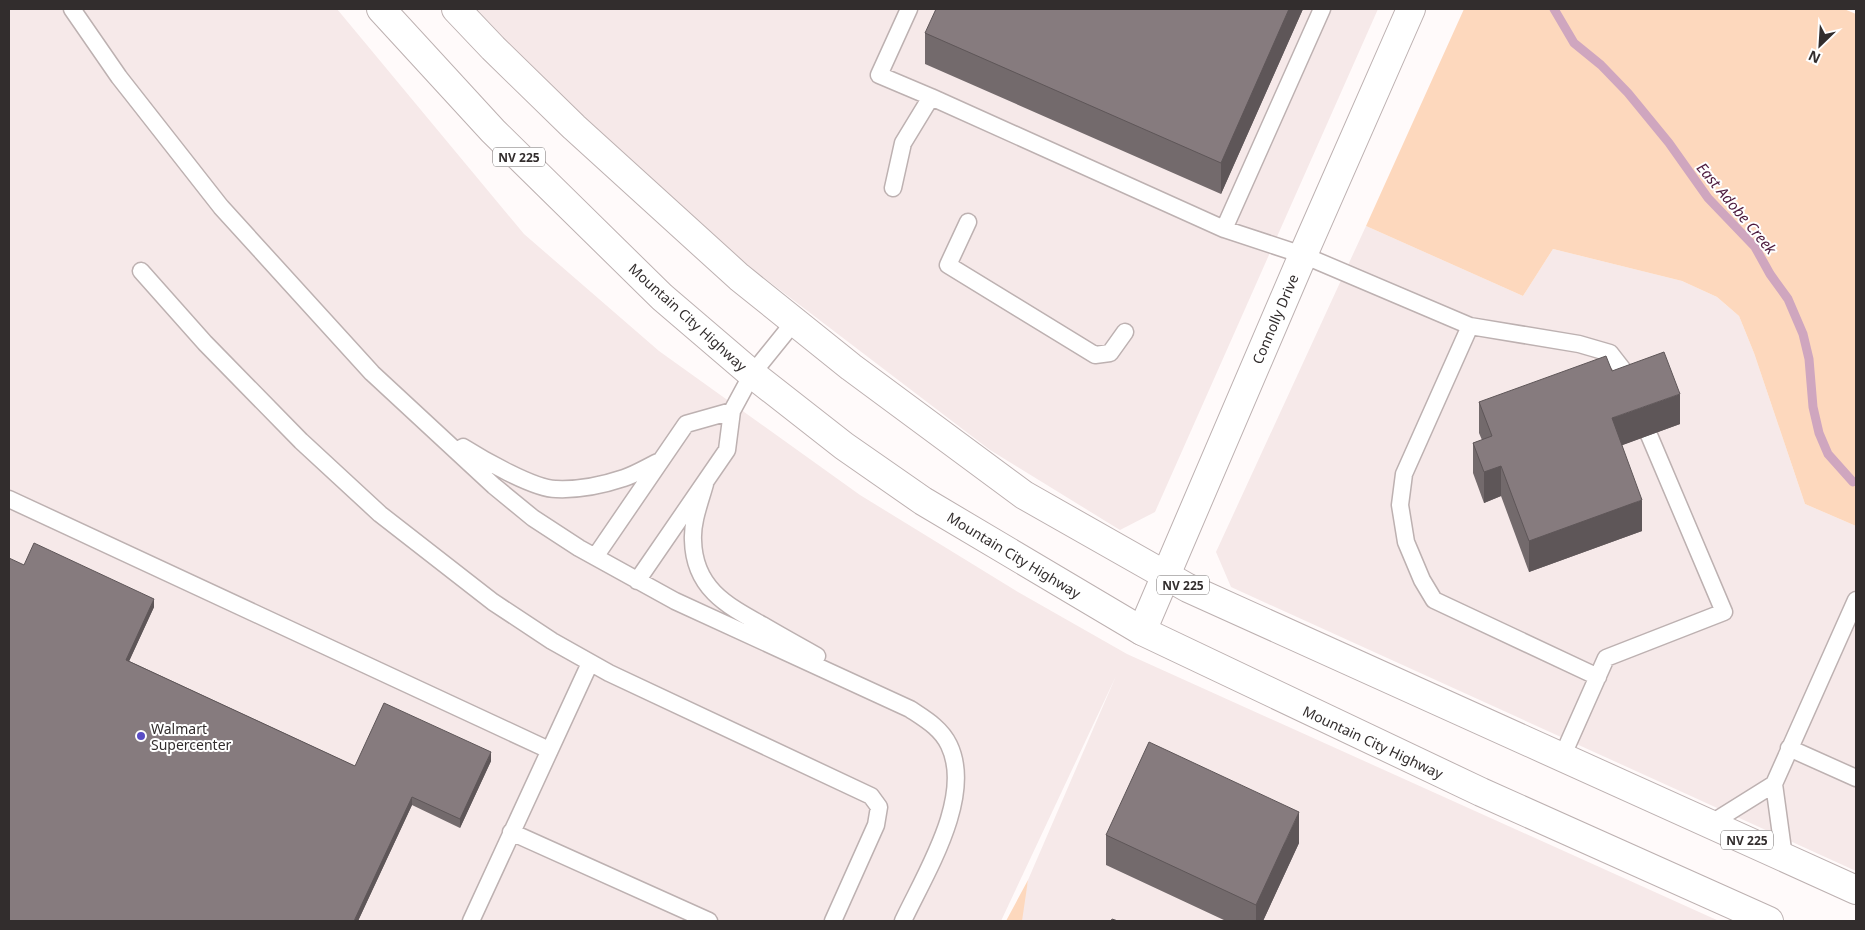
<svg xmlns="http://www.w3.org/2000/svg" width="1865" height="930" font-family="'Noto Sans',sans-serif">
<rect width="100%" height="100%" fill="#fffafa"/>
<path fill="#f6e9e9" d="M9 9H337L524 234 659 351 860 495 1018 592 1127 654 1719 921H1020L1028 880 1116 676 1001 921H9Z
M477 9H1378L1155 512 1120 530 990 450 742 261 531 68Z
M1366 226 1523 296 1553 249 1682 281 1717 297 1739 316 1754 353 1805 504 1856 526V871L1231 587 1216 552Z"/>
<path fill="#fdd8bd" d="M1464 9H1844L1856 14V526L1805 504 1754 353 1739 316 1717 297 1682 281 1553 249 1523 296 1366 226Z
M1028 880 1022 921H1006Z"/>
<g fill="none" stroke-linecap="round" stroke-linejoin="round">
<path stroke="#cfa6bf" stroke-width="9" d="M1554 9 1574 43 1601 65 1628 93 1669 143 1708 198 1755 247 1770 274 1788 299 1803 334 1809 359 1813 407 1819 433 1828 454 1853 482"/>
<defs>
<path id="lane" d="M72 9 119 77 221 207 372 373 494 486 533 518 579 548 675 601 910 709C925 719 941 728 949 745 974 797 925 874 903 921
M931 97 1224 229 1303 255 1470 326 1404 474 1400 505 1406 542 1422 580 1434 600 1598 677
M893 188 903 143 931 97 879 75 909 9
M968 222 948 265 1095 355 1110 353 1125 332
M1224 229 1322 9
M141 271 205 343 301 441 380 514 493 602 552 641 609 673 871 796 879 807 876 825 833 921
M1470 326 1579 344 1610 353 1624 371 1632 387
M463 447C482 459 534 489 556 489 578 490 603 485 624 478 636 474 647 467 658 462
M705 484C700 502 692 522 693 540 694 588 726 605 764 626 781 636 799 646 817 656
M9 499 549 750
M595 557 686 424 732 411
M637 581 727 450 732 411 752 374 794 322
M1789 748 1856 778
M1562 757 1606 658 1724 612 1649 435 1642 414
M1710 824 1774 784
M511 832 709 921
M1784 857 1774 784 1856 600
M471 921 590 663"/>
<path id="secondary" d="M1142 631 1303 255 1411 9"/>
<path id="primary" d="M381 9 493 131 662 297 752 374 844 446 923 501 1142 631 1481 792 1769 921
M456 9 493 48 574 127 739 277 851 367 1024 495 1188 588 1856 890"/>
</defs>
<use href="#lane" stroke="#bdb1b1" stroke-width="19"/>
<use href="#secondary" stroke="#bdb1b1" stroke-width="30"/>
<use href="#primary" stroke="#bdb1b1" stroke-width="30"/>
<use href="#lane" stroke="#fff" stroke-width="16"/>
<use href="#secondary" stroke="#fff" stroke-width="28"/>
<use href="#primary" stroke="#fff" stroke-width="28"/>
</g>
<path fill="#736a6c" d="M1303 9 1221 194 925 64V33Z
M1479 402 1680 424 1622 445 1642 531 1529 572 1501 496 1484 503 1473 473V443L1482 440 1479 433Z
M24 565 154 607 129 661 355 766 491 761 460 828 412 805 358 921Z
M1106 835 1299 843 1263 921H1226L1106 865Z"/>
<path fill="#5e5658" d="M1289 9H1303L1221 194V163Z
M1680 394V424L1612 449V418Z
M1501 466V496L1484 503V472Z
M1642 500V531L1529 572V541Z
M154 599V607L126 668V660Z
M491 752V761L460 828V819Z
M412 797V805L358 921H354Z
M1299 812V843L1263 921H1256V905Z"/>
<path fill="#867b7e" stroke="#5e5658" d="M936 9H1289L1221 163 925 33Z
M1664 352 1680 394 1612 418 1642 500 1529 541 1501 466 1484 472 1473 443 1492 436 1479 402 1606 356 1612 371Z
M34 543 154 599 126 660 355 766 384 703 491 752 460 819 412 797 354 921H9V558L24 565Z
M1149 742 1299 812 1256 905 1106 835Z
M1112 919 1118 921H1111Z"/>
<circle fill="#5a4dc5" stroke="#fff" stroke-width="2" cx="141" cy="736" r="5"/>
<g text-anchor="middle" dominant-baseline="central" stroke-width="4" stroke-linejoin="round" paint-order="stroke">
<g fill="#fff" stroke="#706c6c" stroke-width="1">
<rect x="493" y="147.5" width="52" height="19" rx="4"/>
<rect x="1157" y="575.5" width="52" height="19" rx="4"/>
<rect x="1721" y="830.5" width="52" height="19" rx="4"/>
</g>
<g font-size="12" font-weight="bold" fill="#322d2d">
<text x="519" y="157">NV 225</text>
<text x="1183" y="585">NV 225</text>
<text x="1747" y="840">NV 225</text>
</g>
<g font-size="14" fill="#322d2d" stroke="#fff">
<text transform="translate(688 317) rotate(42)">Mountain City Highway</text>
<text transform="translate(1275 319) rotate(-67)">Connolly Drive</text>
<text transform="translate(1014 555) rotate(31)">Mountain City Highway</text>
<text transform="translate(1373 742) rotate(25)">Mountain City Highway</text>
</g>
<g font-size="14" fill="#322d2d" stroke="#fff" text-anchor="start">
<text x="151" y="728">Walmart<tspan x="151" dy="16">Supercenter</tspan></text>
</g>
<g font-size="15" font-style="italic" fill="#4c1a3d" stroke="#fff">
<text transform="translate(1737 208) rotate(50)">East Adobe Creek</text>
</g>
</g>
<rect width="1865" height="930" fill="none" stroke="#322d2d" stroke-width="20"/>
<g transform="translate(1820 45) rotate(205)" stroke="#ffffff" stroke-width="4" paint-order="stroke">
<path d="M0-4L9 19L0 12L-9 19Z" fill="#322d2d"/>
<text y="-8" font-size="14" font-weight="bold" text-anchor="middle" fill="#322d2d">N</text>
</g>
</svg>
